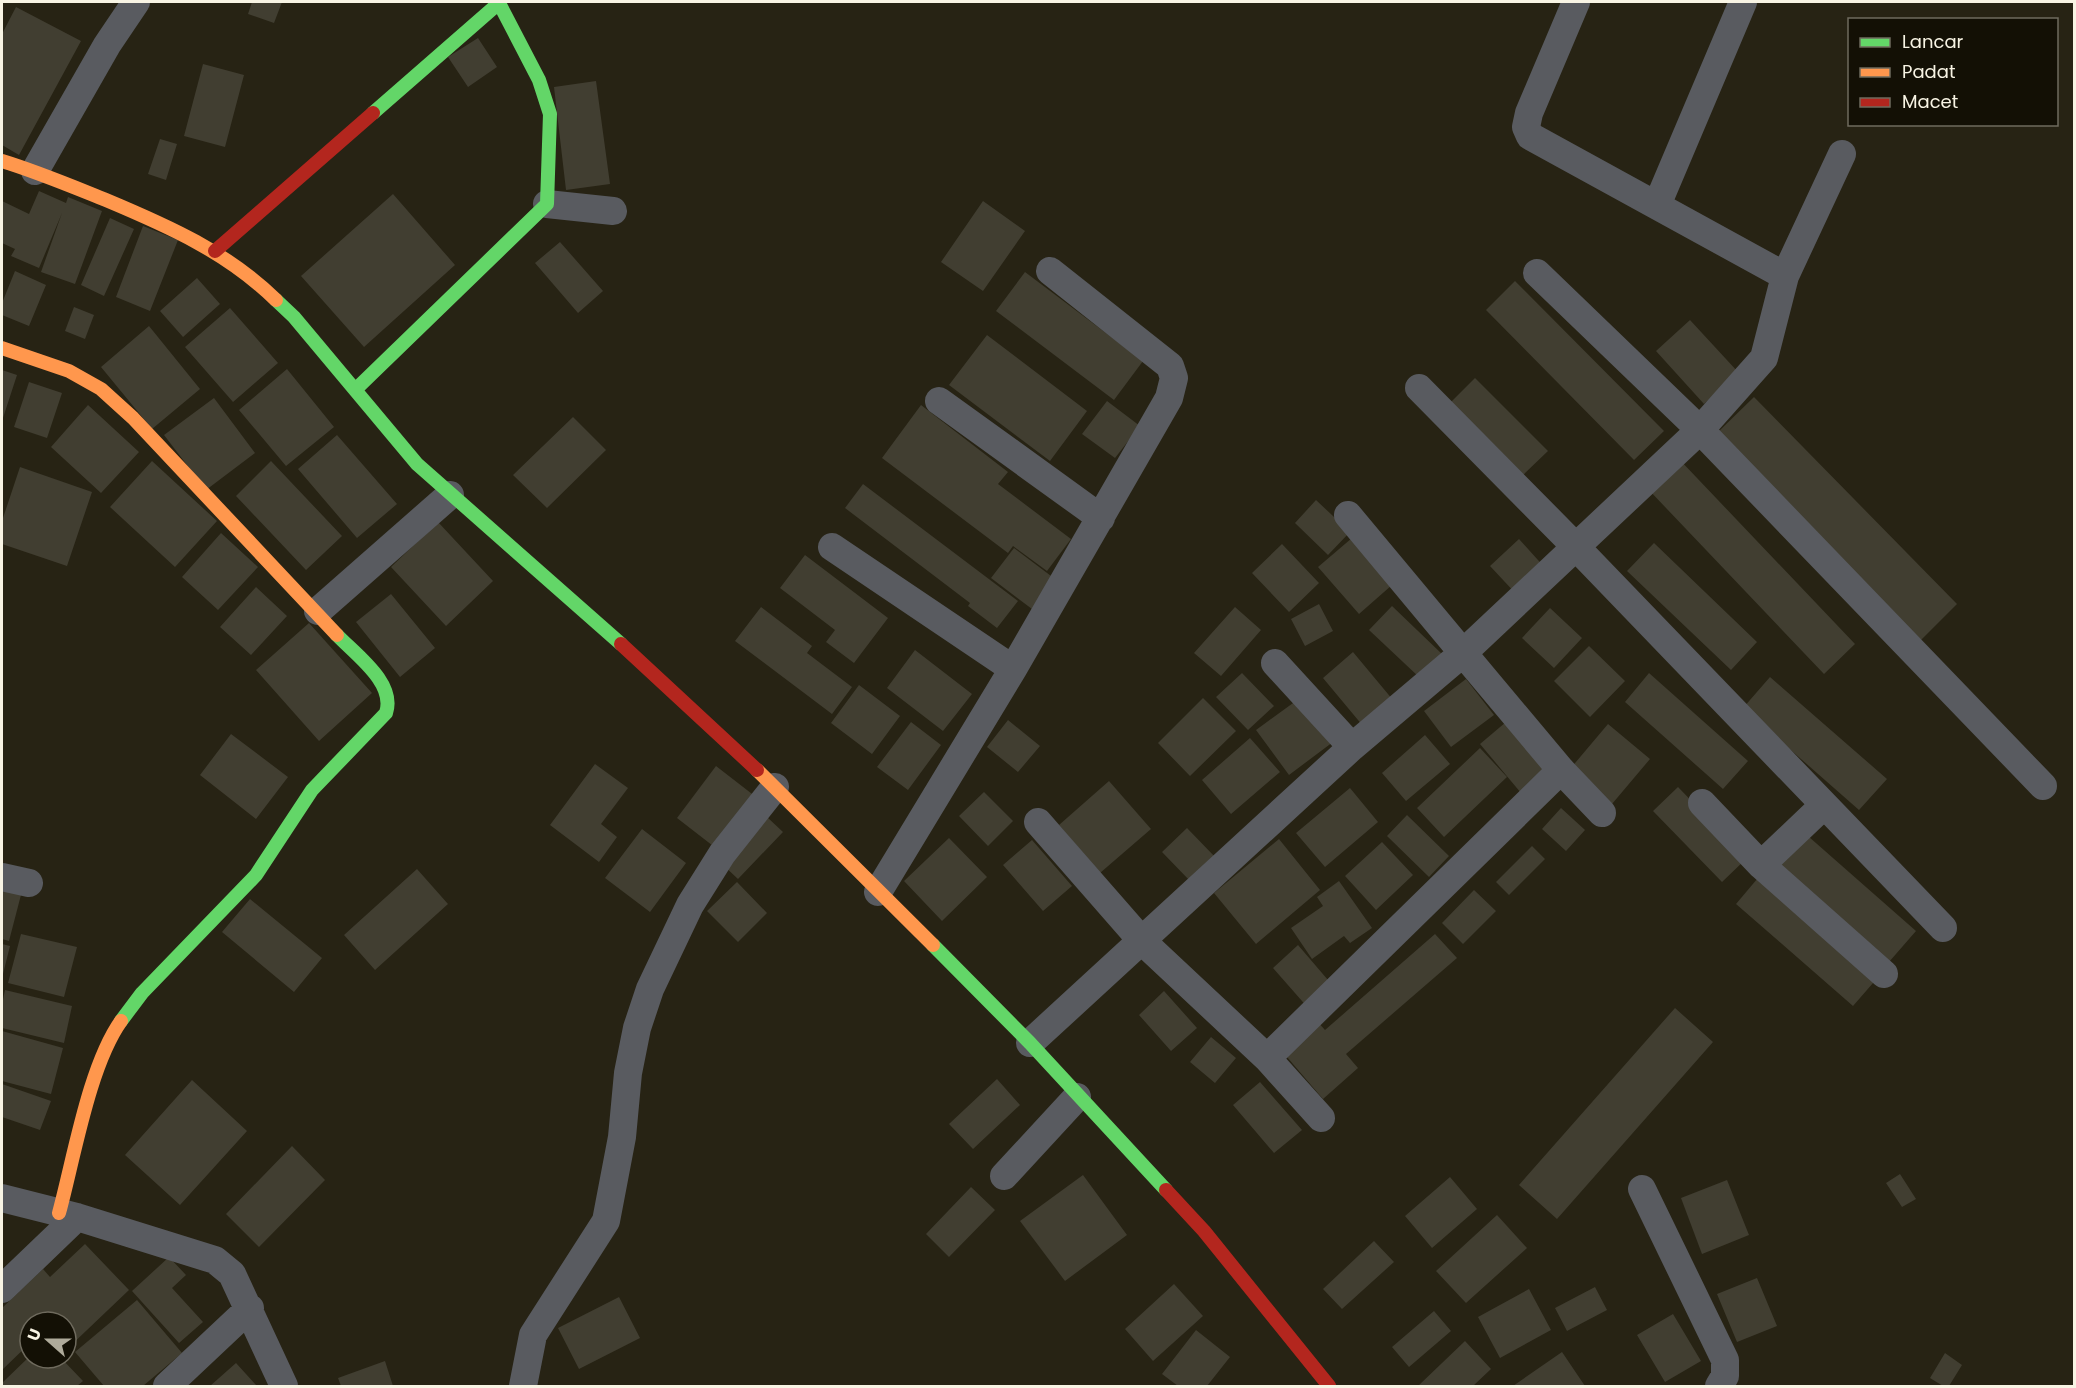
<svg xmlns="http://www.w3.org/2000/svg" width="2076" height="1388" font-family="Poppins,sans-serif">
<rect width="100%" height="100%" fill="#272314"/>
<path fill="#413e31" d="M252 2H282L274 23 248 14Z
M16 7 81 41 19 155 2 145V34Z
M478 38 497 67 468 87 448 57Z
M203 64 244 75 225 147 184 136Z
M596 81 610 184 566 190 554 87Z
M160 139 177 144 166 180 148 174Z
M39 191 66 203 68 197 102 211 75 284 41 272 62 213 39 268 11 256 15 249 2 243V201L29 214Z
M393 194 455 265 364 347 301 276Z
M983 201 1025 231 983 291 941 262Z
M110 218 134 229 104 296 81 285Z
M143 226 178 240 150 311 116 297Z
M560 242 603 291 578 313 535 263Z
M15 271 46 285 29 326 2 315V303Z
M1025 272 1143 361 1114 400 996 311Z
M197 278 220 304 183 337 160 311Z
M1515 281 1664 431 1634 460 1486 310Z
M74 307 94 315 85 339 65 331Z
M230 308 278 363 233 402 185 347Z
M1690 320 1738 372 1704 404 1656 351Z
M149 326 200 389 152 429 101 367Z
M987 335 1087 411 1050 461 949 385Z
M287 369 334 427 286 466 239 410Z
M2 370 17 375 2 421Z
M1475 378 1548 451 1521 477 1448 405Z
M29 382 62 393 47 438 14 427Z
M1754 397 1957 604 1919 642 1716 434Z
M214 398 255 453 206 490 164 435Z
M1107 401 1140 426 1115 458 1082 434Z
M88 405 139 452 101 493 51 447Z
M921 405 1008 472 998 484 1071 539 1047 571 1013 546 1008 553 882 458Z
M573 417 606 450 547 508 513 475Z
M337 435 397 504 357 538 298 469Z
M1678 458 1855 644 1824 674 1647 488Z
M152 461 217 521 175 567 110 507Z
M271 461 342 536 306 570 236 496Z
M20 467 92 492 67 566 2 544V521Z
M863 484 1018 601 997 628 968 606 970 603 845 508Z
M1316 500 1350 532 1328 555 1295 523Z
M438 522 493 581 446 626 391 567Z
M221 533 258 567 218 610 182 577Z
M1352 538 1392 585 1359 614 1318 567Z
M1519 539 1547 570 1518 596 1490 566Z
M1654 543 1757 642 1731 670 1627 571Z
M1282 544 1319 583 1289 612 1252 573Z
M1014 548 1055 579 1032 609 991 578Z
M805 555 888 618 854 663 826 642 835 630 780 588Z
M256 587 287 616 251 655 220 627Z
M391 594 435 648 400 677 356 622Z
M1319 604 1333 631 1305 646 1291 619Z
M1392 606 1442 654 1420 678 1369 630Z
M761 607 812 646 807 653 852 687 832 714 735 641Z
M1235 607 1261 630 1221 676 1194 653Z
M1550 608 1582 638 1554 668 1522 638Z
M309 623 372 693 319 741 256 670Z
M1589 646 1625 681 1590 717 1554 681Z
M915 650 972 694 943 731 887 688Z
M1353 652 1393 700 1363 726 1323 678Z
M1242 673 1274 706 1248 730 1216 697Z
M1649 673 1748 761 1723 789 1625 702Z
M1770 677 1887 779 1859 810 1743 708Z
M1466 679 1494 715 1451 747 1424 711Z
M859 685 900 716 872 754 831 723Z
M1203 698 1236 731 1190 776 1158 743Z
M1300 698 1333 742 1289 775 1256 730Z
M1008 720 1040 746 1018 772 987 747Z
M911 722 941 745 908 790 877 767Z
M1506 722 1547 770 1521 793 1480 744Z
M1608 724 1650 759 1612 804 1570 769Z
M231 734 288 777 256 819 200 775Z
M1425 735 1450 764 1406 801 1382 773Z
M1250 738 1280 772 1231 814 1202 780Z
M1480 748 1507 777 1444 837 1417 808Z
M595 764 628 788 601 824 617 837 599 862 550 825Z
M716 766 756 797 717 849 677 818Z
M1109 781 1151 829 1100 873 1059 825Z
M1678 787 1747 858 1722 882 1653 811Z
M1350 788 1378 822 1325 867 1296 833Z
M984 792 1013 821 988 846 959 816Z
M1561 808 1585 830 1566 851 1542 829Z
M1407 815 1449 856 1429 877 1387 836Z
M767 817 783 832 738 879 722 864Z
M1187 828 1216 858 1191 882 1162 852Z
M642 829 686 863 650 912 605 878Z
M1800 829 1916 931 1889 962 1773 860Z
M949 838 987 877 942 921 904 881Z
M1279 839 1320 890 1256 944 1214 893Z
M1032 840 1072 886 1043 911 1003 865Z
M1382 842 1413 875 1376 910 1345 876Z
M1532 846 1545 859 1509 895 1496 882Z
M417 869 448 904 375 970 344 935Z
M1763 872 1880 975 1853 1006 1736 904Z
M1339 881 1372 928 1350 943 1344 936 1312 959 1291 928 1323 906 1317 897Z
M737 882 767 913 738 942 707 911Z
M2 886 22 891 9 941 2 939Z
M1474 890 1496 911 1463 944 1442 923Z
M250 899 322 958 294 992 222 932Z
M21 934 77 947 64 997 8 983Z
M1435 934 1457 958 1346 1054 1358 1068 1323 1099 1281 1050 1316 1020 1325 1030Z
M2 944 10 946 2 978Z
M1298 945 1334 987 1309 1009 1273 968Z
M5 990 72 1006 64 1043 2 1028V1004Z
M1164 991 1197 1028 1171 1051 1139 1015Z
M1675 1008 1713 1042 1557 1219 1519 1185Z
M2 1031 63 1048 51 1094 2 1081Z
M1211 1037 1236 1058 1215 1083 1190 1062Z
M997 1079 1020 1105 973 1149 949 1124Z
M192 1080 247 1131 180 1205 125 1155Z
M1260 1082 1302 1130 1274 1153 1233 1105Z
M2 1084 51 1101 40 1130 2 1117Z
M292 1146 325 1180 259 1247 226 1214Z
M1900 1174 1916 1199 1902 1207 1886 1183Z
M1083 1175 1127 1235 1065 1281 1020 1221Z
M1450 1177 1477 1209 1432 1248 1405 1216Z
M1727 1180 1749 1235 1702 1254 1681 1198Z
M971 1187 995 1210 949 1257 926 1234Z
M1497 1215 1527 1248 1466 1303 1436 1271Z
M1374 1241 1394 1262 1342 1309 1323 1289Z
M85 1244 129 1290 66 1350V1322H30V1343L2 1370V1308L43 1269 50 1277Z
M169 1257 186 1275 172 1288 203 1322 179 1343 132 1291Z
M1757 1278 1777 1326 1737 1342 1717 1294Z
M1174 1284 1203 1316 1153 1361 1125 1329Z
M1595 1287 1607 1310 1567 1331 1555 1308Z
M1529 1289 1551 1330 1500 1358 1478 1317Z
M619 1297 640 1338 579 1369 558 1328Z
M137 1300 182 1353 143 1386H104L75 1352Z
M1434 1311 1451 1331 1409 1367 1392 1347Z
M1673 1314 1701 1361 1665 1382 1637 1335Z
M1196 1330 1230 1357 1207 1386H1178L1162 1374Z
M1465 1341 1491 1369 1473 1386H1418Z
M1562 1352 1585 1386H1513Z
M1945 1353 1962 1365 1949 1386H1943L1930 1378Z
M30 1356 61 1358 83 1381 77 1386H2V1383Z
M385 1361 393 1386H341L338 1378Z
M236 1363 257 1386H210Z"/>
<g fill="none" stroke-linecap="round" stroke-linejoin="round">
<path stroke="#595b60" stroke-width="28" d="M1576 2 1529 113 1526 127 1530 136 1785 276
M35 171 107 45 136 2
M547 204 613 211
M1657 205 1743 2
M1537 273 1700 430 2043 786
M1419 388 1577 548 1943 928
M939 401 1101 518
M1348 515 1463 653 1700 430 1764 358 1785 276 1842 154
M832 547 1013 669
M318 611 450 495
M1275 663 1352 747
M1702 803 1761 865 1884 974
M1038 822 1142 941 1267 1058 1321 1118
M1761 865 1823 806
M2 877 29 883
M878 892 1013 669 1169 398 1174 378 1170 366 1050 271
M1030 1043 1352 747 1463 653 1561 770 1602 813
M1267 1058 1561 770
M1004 1176 1077 1097
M1642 1189 1725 1360V1376L1719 1386
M2 1198 77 1217 215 1260 232 1274 284 1386
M2 1289 77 1217
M167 1386 250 1308
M523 1386 533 1335 606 1221 622 1137 628 1073 637 1028 650 989 690 905 722 854 775 787"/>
<path stroke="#63d668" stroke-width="14" d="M276 300 294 317 417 464 621 644
M355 390 547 204 550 114 539 80 499 3 373 113
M933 945 1030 1043 1166 1190
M121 1021 142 993 256 875 312 790 386 713C396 683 356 655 337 635"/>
<path stroke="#ff974d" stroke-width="14" d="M2 161C38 172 71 186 106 200 168 226 227 252 276 300
M2 348 69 371 101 389 133 418 337 635
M757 770 933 945
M59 1213C74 1158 89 1066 121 1021"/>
<path stroke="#b3261e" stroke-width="14" d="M215 251 373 113
M621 644 757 770
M1166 1190 1204 1231 1329 1386"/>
</g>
<rect width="2076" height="1388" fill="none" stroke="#f8f4e4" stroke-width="6"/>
<rect x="1848" y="18" width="210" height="108" fill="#131005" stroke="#6f6b5e" stroke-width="1.5"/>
<rect x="1860" y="38" width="30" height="9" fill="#63d668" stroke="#6f6b5e" stroke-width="1.5"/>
<text x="1902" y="48" font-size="18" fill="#f8f4e4">Lancar</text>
<rect x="1860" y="68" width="30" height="9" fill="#ff974d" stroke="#6f6b5e" stroke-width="1.5"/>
<text x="1902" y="78" font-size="18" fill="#f8f4e4">Padat</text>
<rect x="1860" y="98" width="30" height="9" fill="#b3261e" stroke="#6f6b5e" stroke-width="1.5"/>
<text x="1902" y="108" font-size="18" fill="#f8f4e4">Macet</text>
<g transform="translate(48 1340) rotate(291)"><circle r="28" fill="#131005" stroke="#6f6b5e" stroke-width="1.5"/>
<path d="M0-4.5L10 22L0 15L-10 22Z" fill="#afab9b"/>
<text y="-9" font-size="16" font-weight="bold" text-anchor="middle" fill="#f8f4e4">U</text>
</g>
</svg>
